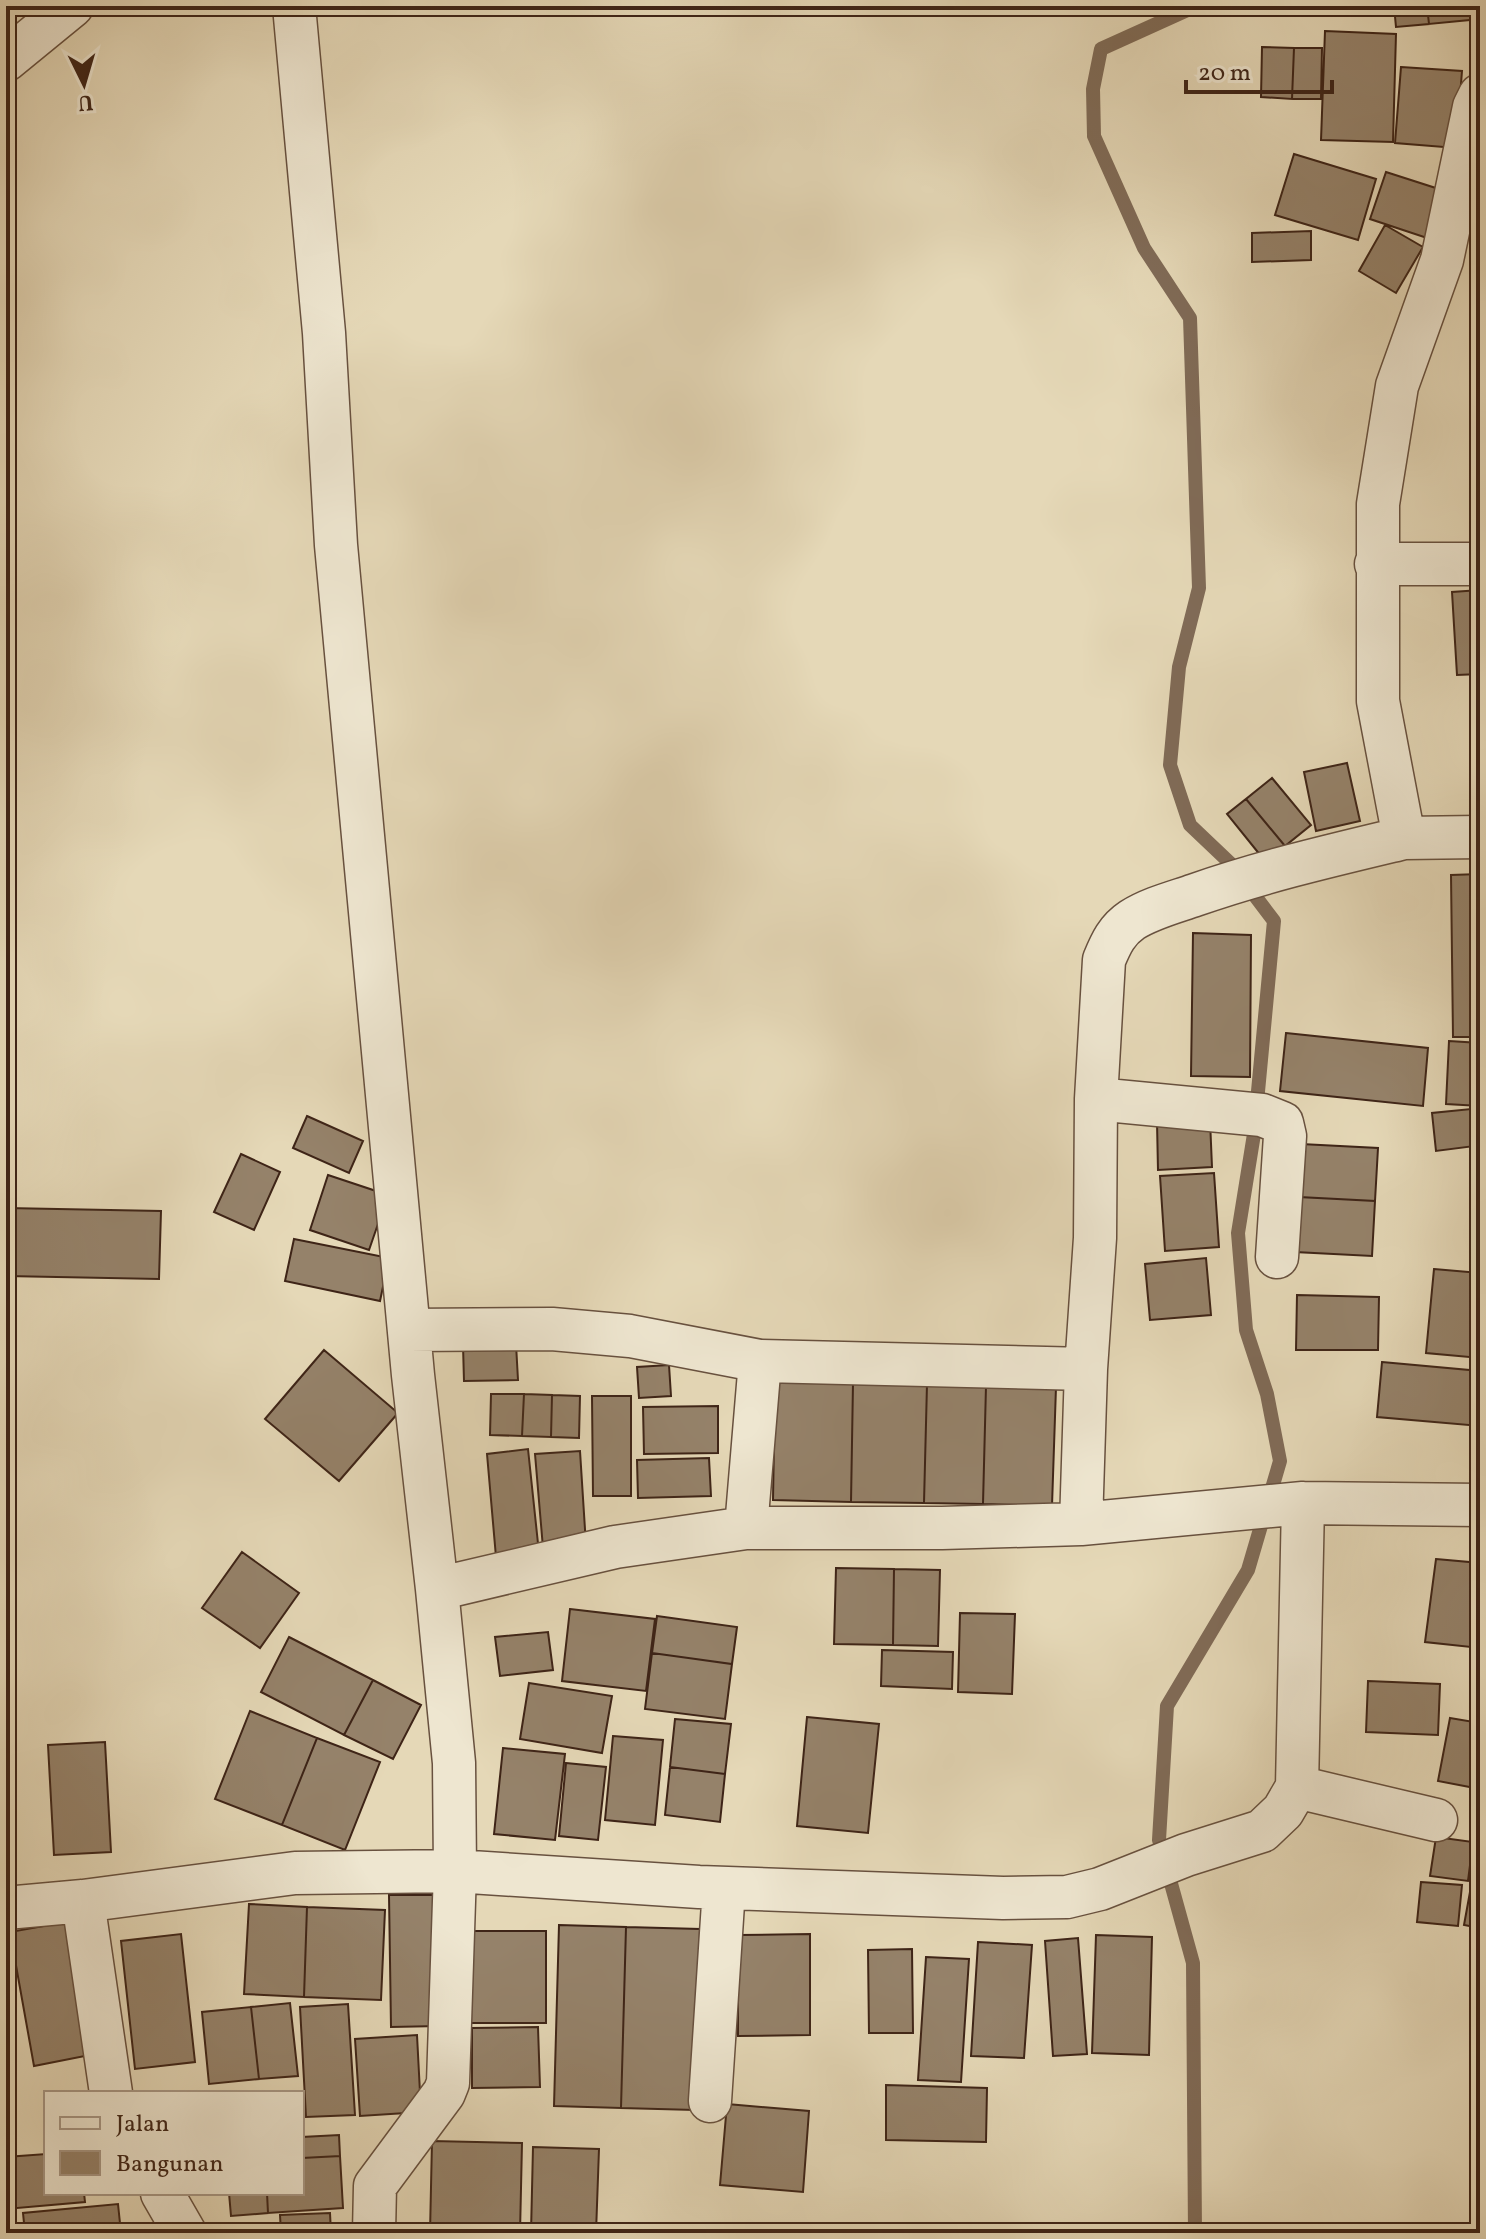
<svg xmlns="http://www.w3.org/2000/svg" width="1486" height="2239" font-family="Vollkorn,serif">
<rect width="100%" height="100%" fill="#e5d8b7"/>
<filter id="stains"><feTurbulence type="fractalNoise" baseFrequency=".0025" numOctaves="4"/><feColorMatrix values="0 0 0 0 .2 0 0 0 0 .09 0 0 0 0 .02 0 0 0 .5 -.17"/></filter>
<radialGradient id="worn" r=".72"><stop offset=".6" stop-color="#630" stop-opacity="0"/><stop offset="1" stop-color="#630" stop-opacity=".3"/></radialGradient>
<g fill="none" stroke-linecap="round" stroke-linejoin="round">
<path stroke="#806b57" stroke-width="14" d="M1195 2233 1193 1963 1159 1840 1167 1706 1248 1570 1280 1461 1267 1394 1246 1330 1238 1233 1254 1134 1274 921 1230 863 1190 825 1170 765 1179 667 1199 588 1190 318 1144 248 1094 136 1093 89 1101 49 1196 6"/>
</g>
<path fill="#95826a" stroke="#3e2417" stroke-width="2" d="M1394 6H1427L1429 24 1396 27Z
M1427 6H1480V19L1429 24Z
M1325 31 1396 34 1393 142 1321 140Z
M1262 47 1294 48 1292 99 1261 97Z
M1294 48H1322L1321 99H1292Z
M1401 67 1462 71 1456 148 1395 143Z
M1294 154 1376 179 1358 240 1275 215Z
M1386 172 1445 191 1430 239 1370 219Z
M1385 225 1423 247 1396 293 1359 271Z
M1311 231V260L1252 262V233Z
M1480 590V674L1457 675 1452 592Z
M1347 763 1360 821 1316 831 1304 772Z
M1272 778 1311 825 1285 846 1246 799Z
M1246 799 1285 846 1265 861 1227 814Z
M1480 874V1037H1453L1451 875Z
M1193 933 1251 935 1250 1077 1191 1076Z
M1286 1033 1428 1048 1423 1106 1280 1091Z
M1449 1041 1480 1043V1106L1446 1104Z
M1471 1109 1475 1146 1436 1151 1432 1113Z
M307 1116 363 1141 349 1173 293 1148Z
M1210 1120 1212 1167 1158 1170 1157 1122Z
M1301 1144 1378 1148 1375 1201 1299 1197Z
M241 1154 280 1172 254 1230 214 1212Z
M1214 1173 1219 1247 1165 1251 1160 1176Z
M328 1175 388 1195 369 1250 310 1230Z
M1299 1197 1375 1201 1372 1256 1295 1252Z
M6 1208 161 1211 159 1279 6 1276Z
M294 1239 389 1258 380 1301 285 1281Z
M1206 1258 1211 1315 1150 1320 1145 1264Z
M1434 1269 1480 1273V1358L1426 1353Z
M1297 1295 1379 1297 1378 1350H1296Z
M516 1344 518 1380 464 1381 463 1345Z
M324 1350 398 1413 339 1481 265 1419Z
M1382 1362 1480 1371V1426L1377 1417Z
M669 1365 671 1396 639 1398 637 1367Z
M775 1381 853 1383 851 1502 773 1500Z
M853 1383 927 1384 924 1503 851 1502Z
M927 1384 986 1386 983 1504 924 1503Z
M986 1386 1056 1387 1052 1506 983 1504Z
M491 1394H524L522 1436 490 1435Z
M524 1394 552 1395 551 1437 522 1436Z
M552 1395 580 1396 579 1438 551 1437Z
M592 1396H631V1496H593Z
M718 1406V1453L644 1454 643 1407Z
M528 1449 539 1553 496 1557 487 1454Z
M580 1451 586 1545 543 1548 535 1454Z
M709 1458 711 1496 638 1498 637 1460Z
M242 1552 299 1593 260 1648 202 1608Z
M1436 1559 1480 1563V1648L1425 1642Z
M836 1568 894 1569 893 1645 834 1644Z
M894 1569 940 1570 938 1646 893 1645Z
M570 1609 655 1619 646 1691 562 1681Z
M960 1613 1015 1614 1012 1694 958 1692Z
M657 1616 737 1627 732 1664 652 1653Z
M548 1632 553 1670 500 1676 495 1637Z
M289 1637 373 1680 344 1735 261 1692Z
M882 1650 953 1652 952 1689 881 1686Z
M652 1653 732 1664 725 1719 645 1709Z
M373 1680 421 1705 393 1759 344 1735Z
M1368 1681 1440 1684 1438 1735 1366 1732Z
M529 1683 612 1696 602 1753 520 1739Z
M250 1711 317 1738 282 1825 215 1799Z
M807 1717 879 1724 868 1833 797 1826Z
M1450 1718 1480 1723V1789L1438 1781Z
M675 1719 731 1724 725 1774 670 1767Z
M613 1736 663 1740 655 1825 605 1820Z
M317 1738 380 1762 345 1850 282 1825Z
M105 1742 111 1852 54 1855 48 1745Z
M503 1748 565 1754 555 1840 494 1834Z
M566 1763 606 1767 598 1840 559 1836Z
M670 1767 725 1774 720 1822 665 1815Z
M1436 1837 1473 1842 1468 1881 1430 1876Z
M1480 1837V1928L1464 1925Z
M1421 1882 1462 1885 1458 1926 1417 1922Z
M389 1895H438L439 2026 391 2027Z
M249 1904 307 1907 304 1997 244 1994Z
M307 1907 385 1910 381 2000 304 1997Z
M66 1922 90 2055 34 2066 10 1932Z
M559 1925 626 1927 621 2108 554 2106Z
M626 1927 700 1929 695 2110 621 2108Z
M463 1931H546V2023H463Z
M181 1934 195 2062 135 2069 121 1941Z
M810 1934V2035L738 2036V1935Z
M1096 1935 1152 1937 1149 2055 1092 2053Z
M1078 1938 1087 2054 1053 2056 1045 1941Z
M978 1942 1032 1945 1024 2058 971 2056Z
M912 1949 913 2033H869L868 1950Z
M926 1957 969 1959 961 2082 918 2080Z
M290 2003 298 2076 259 2079 251 2007Z
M348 2004 355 2115 306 2117 300 2007Z
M251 2007 259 2079 209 2084 202 2012Z
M538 2027 540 2087 472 2088V2028Z
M417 2035 421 2112 360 2116 355 2039Z
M886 2085 987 2088 986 2142 886 2140Z
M727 2104 809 2111 803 2192 720 2185Z
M339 2135 340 2156 302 2158V2137Z
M432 2141 522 2143 520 2233H430Z
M533 2147 599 2149 596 2233H531Z
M46 2154V2193H84L85 2202 6 2209V2157Z
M340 2156 343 2208 268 2213 267 2193H302V2158Z
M229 2193H267L268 2213 231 2216Z
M118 2204 121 2233H25L23 2213Z
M330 2213 331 2233H281L280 2215Z"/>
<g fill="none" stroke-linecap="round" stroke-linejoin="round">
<defs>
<path id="street" d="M294 6 324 333 336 545 413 1375 437 1589 615 1547 746 1528H942L1081 1524 1303 1503 1480 1505
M6 60 72 6
M1480 95 1474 107 1442 260 1397 386 1378 504V701L1404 838 1480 837
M1376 564H1480
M1096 1099 1262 1115 1282 1123 1285 1136 1277 1257
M409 1330 552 1329 630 1336 760 1361 1086 1369
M1081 1524 1086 1369 1095 1238 1096 1099 1104 960C1111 943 1117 930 1132 920 1151 908 1175 902 1195 895 1264 871 1333 855 1404 838
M746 1528 760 1361
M1297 1787 1436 1820
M83 1901 111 2093
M6 1908 83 1901 295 1873 455 1871 699 1887 1003 1898 1067 1897 1100 1889 1186 1855 1262 1831 1283 1811 1297 1787 1303 1503
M710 2101 724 1888
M162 2193 185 2233
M374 2233 375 2186 444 2093 448 2083 455 1871 454 1763 437 1589"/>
</defs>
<use href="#street" stroke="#68513f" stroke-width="45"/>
<use href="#street" stroke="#eee6d0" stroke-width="42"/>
</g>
<rect width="1486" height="2239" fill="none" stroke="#e5d8b7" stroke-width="32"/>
<rect x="8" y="8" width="1470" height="2223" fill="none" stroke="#3e2417" stroke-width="4"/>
<rect x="16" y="16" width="1454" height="2207" fill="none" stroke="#3e2417" stroke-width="2"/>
<rect x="44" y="2091" width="260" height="104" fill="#eee6d0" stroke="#a89886" stroke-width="2"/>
<rect x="60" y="2117" width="40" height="12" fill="#eee6d0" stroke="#a89886" stroke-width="2"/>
<text x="116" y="2131" font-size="24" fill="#3e2417">Jalan</text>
<rect x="60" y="2151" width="40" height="24" fill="#95826a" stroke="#a89886" stroke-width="2"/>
<text x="116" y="2171" font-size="24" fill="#3e2417">Bangunan</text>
<g transform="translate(84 84) rotate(175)" stroke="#eee6d0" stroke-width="6" paint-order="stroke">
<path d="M0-6L14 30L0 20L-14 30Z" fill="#3e2417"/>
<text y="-12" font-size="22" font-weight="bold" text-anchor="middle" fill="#3e2417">U</text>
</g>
<path d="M1186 80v12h146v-12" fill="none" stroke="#3e2417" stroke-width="4"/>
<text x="1198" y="80" font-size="24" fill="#3e2417" stroke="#eee6d0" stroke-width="6" paint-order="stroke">20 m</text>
<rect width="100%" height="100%" filter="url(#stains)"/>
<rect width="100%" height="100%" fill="url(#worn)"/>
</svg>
